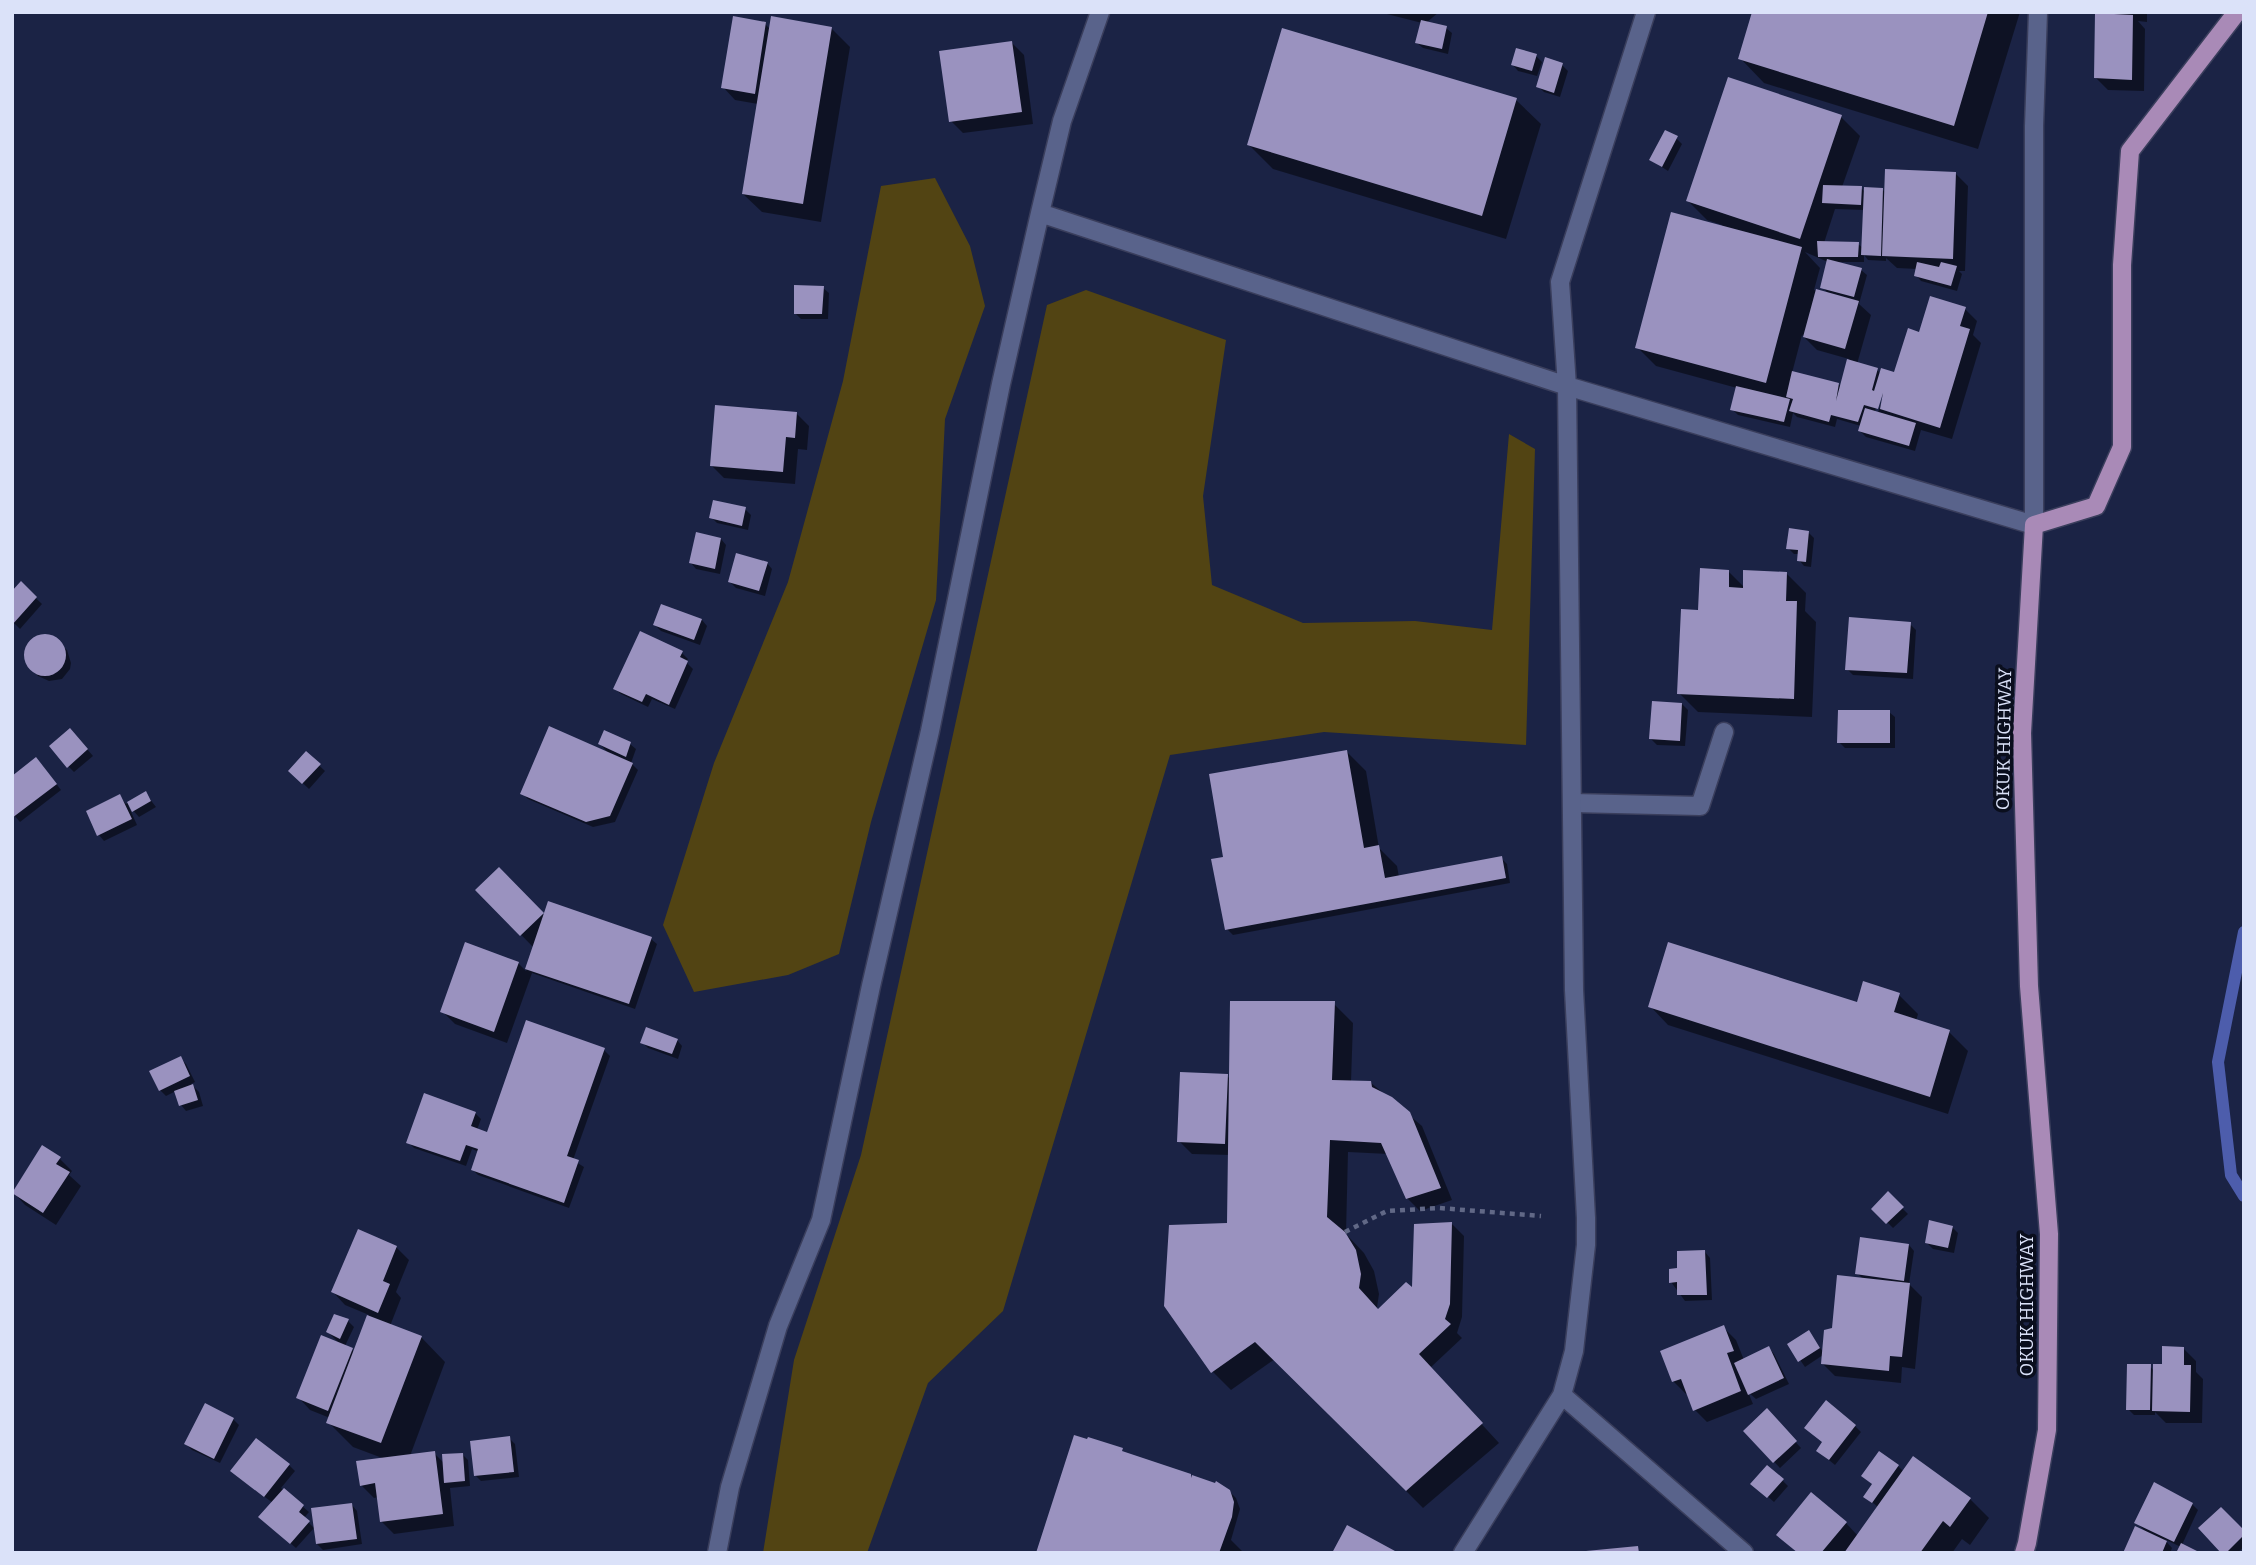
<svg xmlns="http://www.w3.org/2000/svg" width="2256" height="1565" font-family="Bitter,serif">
<rect width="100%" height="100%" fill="#1b2345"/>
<path fill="#524413" d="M935 178 970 246 985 306 945 419 936 600 871 822 839 954 788 975 694 992 663 925 714 763 788 582 843 381 881 186Z
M1086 290 1226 340 1203 496 1212 585 1303 623 1415 621 1492 630 1509 434 1535 449 1526 745 1324 732 1170 755 1003 1311 928 1383 867 1553H763L794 1360 861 1155 1047 305Z"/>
<path fill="#0007" fill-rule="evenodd" d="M1379 12H1439L1426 23 1446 28 1452 33 1448 54 1423 48 1417 43 1422 23Z
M1754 12H2020L1978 149 1764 83 1740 58Z
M2100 12H2147V22L2138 21 2145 29 2144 91 2108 90 2095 77 2103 15Z
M765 24 770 29 831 28 850 47 821 222 762 212 743 194 758 104 735 100 723 87Z
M1012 43 1024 55 1033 124 963 133 951 121Z
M1536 56 1542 62 1537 76 1518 71 1513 65Z
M1562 65 1568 71 1560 97 1544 92 1538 86Z
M1516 100 1541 124 1506 239 1273 169 1249 145Z
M1841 117 1860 136 1842 187 1861 188 1865 192 1883 190 1886 193 1955 173 1968 186 1965 271H1959L1962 274 1957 291 1921 281 1916 275 1917 269 1897 268 1886 258V261L1868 260 1864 255V262H1837L1861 270 1867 275 1859 304 1871 315 1857 364 1877 370 1881 374H1895L1920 334 1965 309 1977 321 1973 335 1981 343 1952 439 1921 430 1915 451 1866 437 1860 431 1861 426 1837 419 1835 427 1797 417 1793 413 1790 427 1738 415 1732 409 1737 388 1656 366 1637 347 1721 228 1722 225 1707 220 1688 201ZM1835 209 1864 210 1863 248 1858 244 1824 243ZM1805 252 1828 262 1822 287 1829 294 1814 290 1820 268ZM1802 335 1817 350 1849 359 1842 386 1792 373ZM1880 396H1884L1876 418 1873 417Z
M1676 138 1682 144 1668 171 1651 160Z
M823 288 829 293 828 319H801L795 313Z
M796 413 809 426 807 450 798 449 795 484 724 478 712 466Z
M745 509 751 515 748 530 717 523 711 517Z
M1808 532 1814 538 1811 567 1804 566 1799 560V554H1794L1788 548Z
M721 539 726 545 720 574 696 569 691 563Z
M767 563 772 569 765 596 736 588 730 582Z
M1728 571 1745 588 1787 574 1806 593 1805 611 1816 622 1812 717 1698 712 1679 693 1700 612Z
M21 584 42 604 20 629 12 621Z
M702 620 707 626 700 645 661 631 655 625Z
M1910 624 1916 630 1913 679 1853 675 1847 669Z
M50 636 67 650 71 663 70 669 62 679 49 681 38 676 31 669 25 657V651L32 640 38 637Z
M682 653 688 659 686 662 693 669 675 709 652 699 648 707 621 694 615 689Z
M1682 704 1688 710 1685 746 1657 745 1651 739Z
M1889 712 1895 717V748H1845L1839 742Z
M76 736 93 756 74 772 68 766Z
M600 744H630L636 749 631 763 638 770 615 822 593 827 528 799 522 793 609 754Z
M1347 752 1366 771 1379 848 1397 866 1399 877 1501 858 1507 864 1510 883 1233 935 1227 929 1225 858Z
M306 753 325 771 309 789 290 771Z
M42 765 61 790 20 822 12 813Z
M146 794 156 807 139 817 128 805 137 825 104 841 99 835 119 796 126 804Z
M499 869 545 916 651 939 657 944 635 1009 532 973 507 1043 455 1024 442 1011 518 963 526 971 534 948 477 890Z
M1864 984 1899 995 1918 1014 1916 1021 1949 1032 1968 1051 1948 1114 1668 1025 1650 1006 1858 1005Z
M1334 1004 1353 1023 1351 1082H1370L1422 1126 1452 1200 1420 1211 1407 1198 1388 1154 1348 1152 1346 1234 1364 1253 1374 1271 1379 1294 1376 1314 1414 1291 1451 1223 1464 1236 1462 1317 1457 1333 1462 1338 1430 1368 1499 1443 1423 1508 1275 1359 1231 1390 1212 1371 1229 1227 1230 1155 1192 1154 1179 1141 1227 1076 1231 1080Z
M677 1040 682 1046 678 1059 648 1048 642 1042Z
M604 1050 610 1056 573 1160 584 1167 569 1208 478 1175 473 1170 479 1152 472 1149 466 1166 414 1148 408 1142 475 1113 481 1119 477 1130 488 1134Z
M180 1058 186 1064 195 1082 191 1084 199 1092 203 1106 186 1111 181 1105 176 1091 166 1096 160 1090Z
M60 1159 72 1171 69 1175 81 1186 56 1225 25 1205 13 1192Z
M1888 1194 1908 1214 1893 1228 1874 1209Z
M1952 1227 1958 1233 1954 1253 1933 1249 1927 1243Z
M1909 1245 1914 1251 1909 1284 1922 1297 1915 1369 1902 1367 1901 1383 1835 1376 1823 1364V1355L1805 1367 1789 1344 1808 1332 1824 1353 1834 1330 1863 1279 1857 1273Z
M396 1247 409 1260 396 1292 401 1298 390 1326 421 1337 445 1362 410 1456 434 1453 444 1463 462 1454 468 1460 470 1486 450 1488 454 1526 394 1534 382 1522 379 1497 374 1498 361 1485 385 1459 353 1447 328 1422 330 1418 310 1410 298 1397 340 1344 328 1332 348 1321 354 1327 345 1346 355 1352 369 1315 345 1305 333 1292Z
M1705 1252 1710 1258 1712 1300 1685 1301 1671 1282 1679 1270Z
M1723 1327 1736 1340 1744 1360 1769 1348 1774 1354 1789 1384 1756 1399 1748 1392 1753 1404 1707 1422 1695 1410 1688 1393 1686 1394 1673 1381Z
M2183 1348 2196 1361V1372L2203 1379 2202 1423H2166L2155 1412V1415H2134L2128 1409 2150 1366 2154 1371 2164 1366Z
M1767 1411 1801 1448 1780 1468 1745 1431Z
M233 1419 239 1425 220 1463 192 1450 186 1444Z
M1855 1426 1861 1432 1835 1465 1824 1456Z
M509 1438 515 1444 519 1477 481 1481 475 1475Z
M1149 1462 1229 1491 1236 1498 1240 1509 1231 1540 1244 1553H1039Z
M289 1465 295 1471 281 1488 309 1512 304 1518 314 1528 296 1548 266 1522 273 1503 238 1477Z
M1898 1466 1904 1472 1970 1499 1989 1518 1970 1545 1962 1539 1952 1553H1798L1846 1523 1858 1536 1879 1508 1872 1502 1874 1485 1863 1476Z
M1782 1480 1788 1486 1774 1502 1759 1489Z
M2192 1504 2198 1510 2181 1547 2164 1539 2172 1548 2170 1553H2125L2147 1533 2136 1522Z
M352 1505 357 1511 362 1544 323 1550 317 1544Z
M2244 1533V1547L2237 1553H2223Z"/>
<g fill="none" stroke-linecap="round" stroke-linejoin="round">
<path stroke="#4d5dac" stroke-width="12" d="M2244 932 2218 1062 2231 1175 2244 1196"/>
</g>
<path fill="#9a92bf" d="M1752 12H1988L1954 126 1738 59Z
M2095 13 2133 15 2132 80 2094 78Z
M733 16 766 22 755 94 721 88Z
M771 16 832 27 803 204 742 194Z
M1421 20 1447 26 1442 49 1415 43Z
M1282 28 1517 98 1482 216 1247 145Z
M1012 41 1022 112 949 122 939 51Z
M1516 48 1537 54 1532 71 1511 65Z
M1545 57 1563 63 1554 93 1536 87Z
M1728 77 1842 115 1800 239 1686 201Z
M1665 130 1678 136 1662 167 1649 160Z
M1885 169 1956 172 1953 259 1882 256Z
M1823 185 1862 186 1861 205 1822 203Z
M1864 187 1883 188 1881 256 1861 255Z
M1671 212 1802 247 1766 383 1635 348Z
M1817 241 1859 242 1858 257H1818Z
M1827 259 1862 268 1854 297 1820 288Z
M1917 262 1939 267 1941 262 1957 266 1951 286 1914 276Z
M794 285 824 286 822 314H794Z
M1816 289 1859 301 1845 349 1803 337Z
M1930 296 1966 307 1960 326 1970 329 1940 428 1880 409 1883 393 1878 409 1864 405 1858 422 1831 415 1829 422 1789 411 1793 399 1786 397 1792 371 1839 383 1836 401 1847 359 1878 368 1872 390 1874 391 1881 368 1894 372 1908 328 1919 332Z
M1736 386 1790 399 1784 422 1730 410Z
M715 405 797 412 795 438 786 437 783 472 710 466Z
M1865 408 1916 423 1909 446 1858 431Z
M713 500 746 507 742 526 709 518Z
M1789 528 1809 531 1806 562 1797 561 1798 550 1786 549Z
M696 532 721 538 715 569 689 563Z
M736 553 768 562 759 591 728 582Z
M1700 568 1729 570V587L1743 588V570L1787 572 1786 601H1797L1794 699 1677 694 1681 609 1698 610Z
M21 581 37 597 12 625V591Z
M661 604 702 619 694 640 653 625Z
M1849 617 1911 622 1907 673 1845 670Z
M640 631 683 651 680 657 688 661 669 705 646 694 642 702 613 689Z
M24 655a21 21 0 1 1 42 0a21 21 0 1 1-42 0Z
M1652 701 1682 703 1680 741 1649 739Z
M1838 710H1890V743H1837Z
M549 726 633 763 610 816 586 822 520 794Z
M70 728 88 749 67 768 49 746Z
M604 730 631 742 626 757 598 744Z
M1347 750 1364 848 1379 845 1385 878 1502 856 1506 878 1225 930 1211 859 1223 857 1209 774Z
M306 751 321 764 302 784 288 771Z
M36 757 57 784 12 818V776Z
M146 791 151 801 132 812 127 802Z
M120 794 132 819 97 836 86 811Z
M499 867 544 913 548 901 652 937 629 1004 525 969 544 913 520 936 475 890Z
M465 942 519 962 494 1032 440 1012Z
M1668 942 1857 1002 1863 981 1900 993 1894 1012 1950 1030 1930 1097 1648 1007Z
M1230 1001H1335L1332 1080 1371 1081 1372 1087 1392 1097 1410 1112 1441 1188 1406 1199 1381 1143 1330 1140 1327 1217 1345 1232 1356 1250 1361 1274 1359 1288 1378 1309 1406 1282 1412 1287 1414 1224 1452 1222 1450 1304 1445 1319 1451 1324 1419 1354 1483 1423 1406 1491 1255 1342 1211 1373 1164 1306 1169 1225 1227 1223Z
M526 1020 605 1048 567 1156 579 1160 564 1203 471 1170 478 1149 466 1145 460 1161 406 1143 424 1093 476 1112 471 1126 487 1132Z
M646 1027 678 1039 672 1054 640 1043Z
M181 1056 190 1076 159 1091 149 1071Z
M1180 1072 1228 1074 1225 1144 1177 1142Z
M193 1084 198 1100 179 1106 174 1091Z
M42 1145 61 1157 56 1164 70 1172 43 1213 12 1193Z
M1888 1191 1904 1207 1886 1224 1871 1209Z
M1929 1220 1953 1226 1948 1248 1925 1243Z
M358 1229 397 1246 383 1281 390 1284 378 1313 331 1292Z
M1860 1237 1909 1244 1904 1281 1855 1274Z
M1705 1250 1707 1295H1677V1282L1669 1283V1269L1677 1268V1251Z
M1837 1275 1910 1283 1902 1357 1890 1356 1889 1371 1821 1364 1824 1330 1832 1328Z
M334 1314 349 1319 340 1339 326 1332Z
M367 1315 422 1336 381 1443 326 1423Z
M1724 1325 1734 1351 1727 1353 1741 1391 1693 1411 1681 1379 1672 1382 1660 1351Z
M1809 1330 1820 1348 1798 1362 1787 1344Z
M321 1335 353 1348 328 1411 296 1398Z
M1769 1346 1784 1378 1748 1395 1734 1363Z
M2162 1346 2184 1347V1365H2191L2190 1412 2152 1411 2153 1364H2162Z
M2127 1364H2151L2150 1410H2126Z
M1826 1400 1856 1425 1829 1460 1816 1451 1822 1442 1804 1428Z
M205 1403 234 1418 214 1459 184 1444Z
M1767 1408 1797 1441 1773 1463 1743 1431Z
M1074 1435 1087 1439 1088 1437 1123 1448 1122 1451 1191 1474V1478L1192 1475 1215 1483 1216 1481 1230 1490 1234 1502 1232 1517 1219 1553H1036Z
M510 1436 514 1472 474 1476 470 1441Z
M256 1438 290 1464 264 1497 230 1471Z
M435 1451 443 1514 380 1522 375 1483 360 1486 356 1461Z
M1879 1451 1899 1465 1872 1503 1863 1497 1872 1484 1861 1476Z
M463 1453 465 1481 444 1483 442 1454Z
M1913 1456 1971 1498 1950 1527 1943 1521 1920 1553H1844Z
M1767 1465 1784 1479 1767 1498 1750 1484Z
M2154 1482 2193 1503 2174 1542 2134 1523Z
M284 1488 304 1505 299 1512 310 1521 290 1544 258 1517Z
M1811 1492 1847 1522 1821 1553H1798L1776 1535Z
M352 1503 357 1539 316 1544 311 1508Z
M2221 1507 2244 1530V1535L2226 1553H2221L2198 1528Z
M1347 1525 1395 1551 1394 1553H1332Z
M2135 1526 2167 1541 2162 1553H2123Z
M2181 1543 2201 1553H2176Z
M1638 1546 1639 1553H1586V1551Z"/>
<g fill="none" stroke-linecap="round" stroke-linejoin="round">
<defs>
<path id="service" d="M1573 803 1700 806 1724 732"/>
<path id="minor" d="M1040 213 1567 386 2034 525V126L2038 12
M1562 1395 1744 1553
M717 1553 730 1487 778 1326 821 1220 871 986 930 731 1001 384 1040 213 1062 121 1100 12
M1463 1553 1562 1395 1574 1351 1586 1245V1218L1574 990 1567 386 1560 282 1646 12"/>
<path id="primary" d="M2024 1553 2027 1543 2047 1430 2049 1234 2029 986 2022 733 2034 525 2096 506 2122 447V265L2130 151 2237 12"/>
</defs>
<use href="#service" stroke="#3a3e5c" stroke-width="21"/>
<use href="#minor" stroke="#3a3e5c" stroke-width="21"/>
<use href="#primary" stroke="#3a3e5c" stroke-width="21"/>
<path stroke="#616886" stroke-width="4.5" stroke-dasharray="5 5" stroke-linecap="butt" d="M1345 1232 1387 1211 1439 1208 1541 1216"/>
<use href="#service" stroke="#59638b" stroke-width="18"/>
<use href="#minor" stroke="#59638b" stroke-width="18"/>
<use href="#primary" stroke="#a98ab7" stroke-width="18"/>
</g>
<g text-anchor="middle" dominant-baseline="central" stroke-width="7" stroke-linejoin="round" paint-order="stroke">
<g font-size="18" fill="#dbe2f9" stroke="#0a0e1d">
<text transform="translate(2004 739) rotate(-89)">OKUK HIGHWAY</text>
<text transform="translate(2027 1305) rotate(-90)">OKUK HIGHWAY</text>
</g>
</g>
<rect width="2256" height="1565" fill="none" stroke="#dbe2f9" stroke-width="28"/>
</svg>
